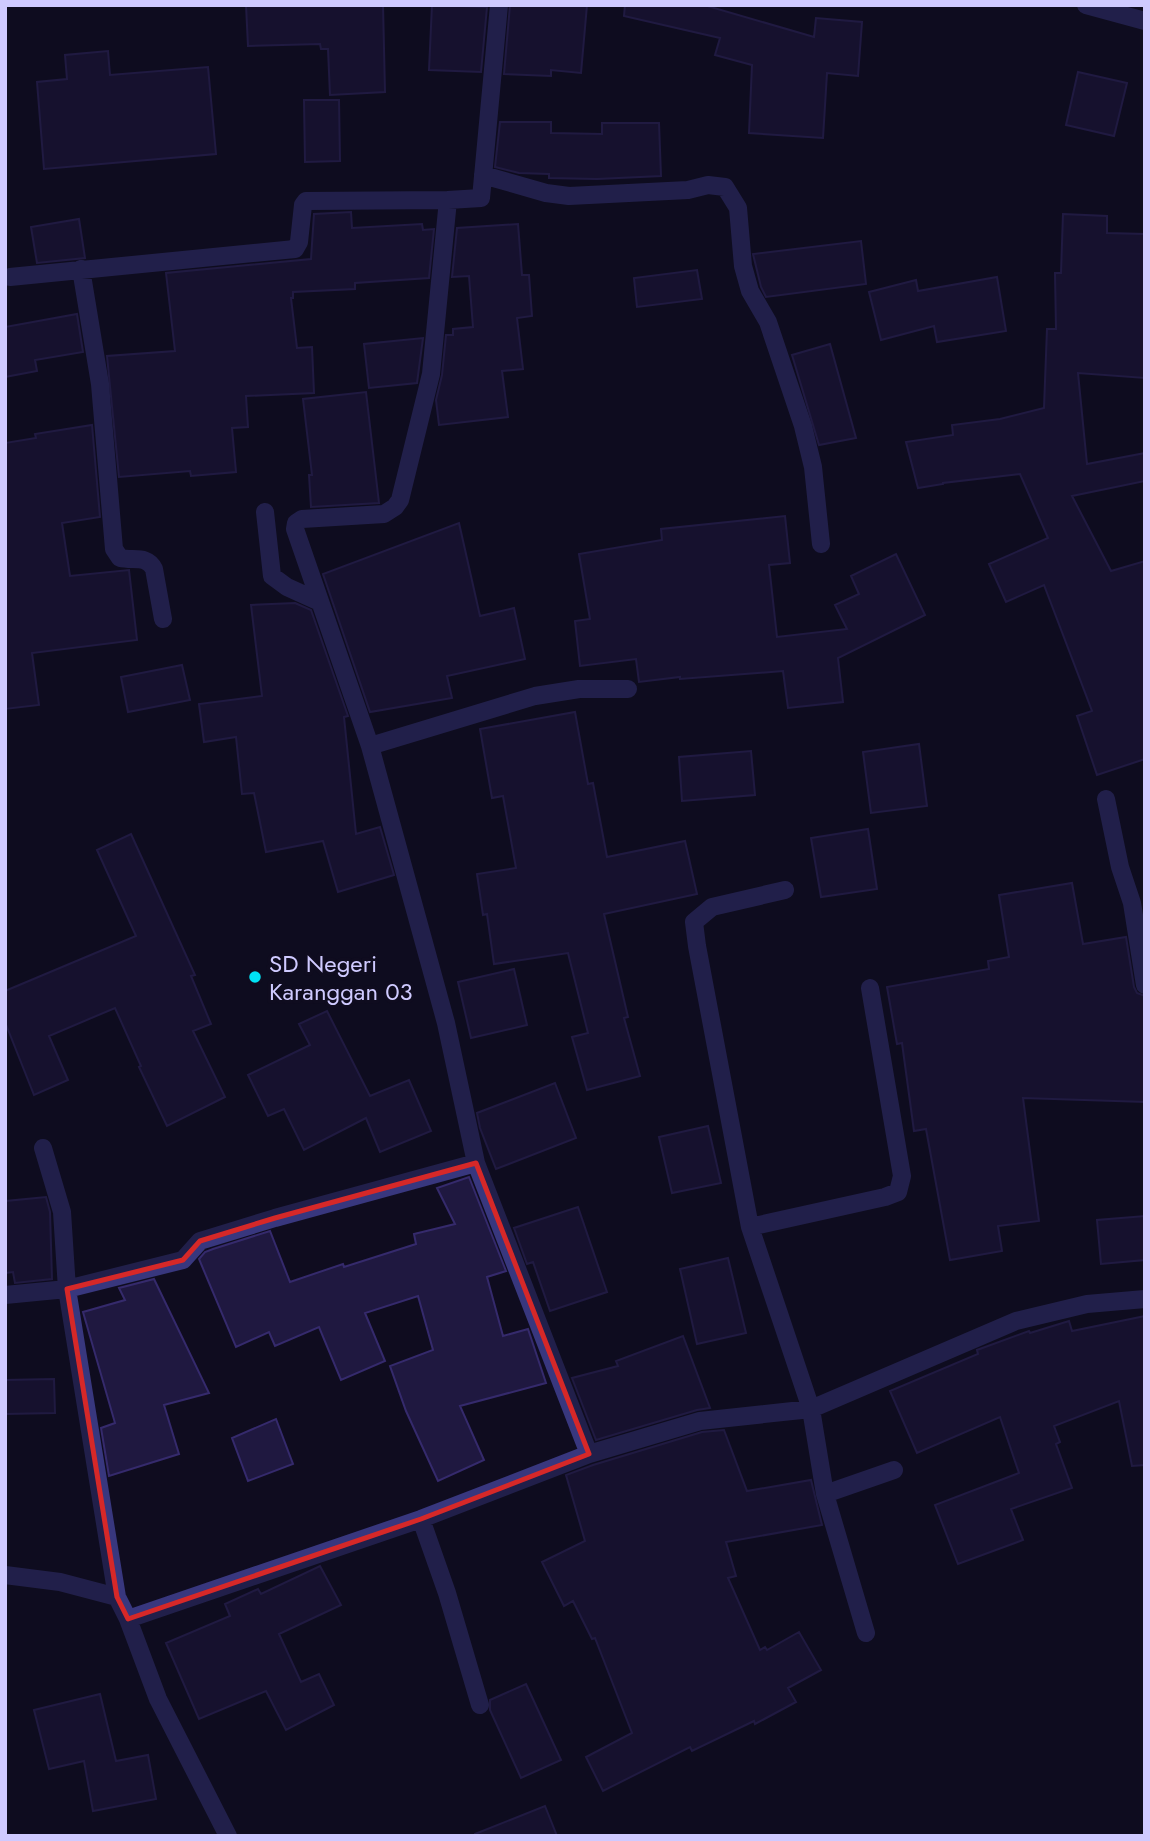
<svg xmlns="http://www.w3.org/2000/svg" width="1150" height="1841" font-family="Jost,sans-serif">
<rect width="100%" height="100%" fill="#0f0c1f"/>
<path fill="#1f1840" stroke="#352a6c" stroke-width="2" d="M246 5H383L385 92 330 95 328 49H321L320 44 248 46Z
M432 5 487 7 481 72 429 70Z
M510 5H587L581 73 551 70V76L504 74Z
M625 5H704L814 37 816 18 862 22 858 76 827 73 823 138 749 133 752 65 715 55 720 38 624 16Z
M108 51 110 75 208 67 216 154 44 169 37 82 67 79 65 55Z
M1078 72 1127 83 1114 136 1066 125Z
M304 100H339L340 161 305 162Z
M500 122H551V133L602 134V123H659L661 176 597 179 549 178V174L519 173 495 167Z
M351 212 352 228 422 224 423 230 434 229 429 278 355 283V289L293 292V298H291L297 348 312 347 314 393 246 396 248 427 232 428 236 472 191 476 190 471 119 477 107 356 175 351 166 273 311 259 314 214Z
M1063 214 1107 216V233L1145 234V378L1078 373 1087 464 1145 453V481L1072 496 1111 571 1145 561V759L1097 775 1077 716 1092 711 1044 585 1006 602 989 564 1048 538 1020 474 943 483V484L918 488 906 442 953 435 952 425 1000 419 1044 408 1047 329H1056L1055 273H1061Z
M79 219 85 258 37 263 31 227Z
M518 224 522 275H529L532 316 517 318 523 369 502 371 508 417 439 425 436 400 442 375 446 335H453V329L473 327 469 276 452 277 457 228Z
M861 241 866 284 766 297 761 287 753 254Z
M697 270 702 299 637 307 634 278Z
M997 277 1006 331 937 342 934 326 881 340 869 292 916 280 918 291Z
M77 314 83 352 35 360 37 371 5 377V327Z
M423 338 417 383 369 388 364 344Z
M830 344 856 438 819 445 792 355Z
M366 392 379 503 311 507 309 475H312L303 399Z
M92 425 100 517 62 523 70 576 129 570 137 640 32 653 39 705 5 709V443L36 438 35 434Z
M785 516 790 563 769 565 777 637 847 629 835 605 859 594 851 576 896 554 925 615 838 658 843 702 788 708 783 671 680 679V677L639 682 636 659 580 666 575 621 590 619 579 554 662 540 661 529Z
M459 523 480 616 514 608 525 659 447 676 452 698 370 712 323 574Z
M295 603 311 610 348 716 344 717 356 834 380 827 394 875 338 892 323 841 266 852 254 793 242 794 236 737 204 742 199 704 262 696 251 605Z
M182 665 190 700 128 712 121 677Z
M575 712 588 784 593 783 607 857 685 841 697 894 604 914 628 1017 624 1018 640 1076 587 1090 572 1037 588 1033 568 953 494 964 487 914 483 915 477 874 516 868 503 796 492 798 480 729Z
M919 744 927 806 871 813 863 752Z
M751 751 755 795 682 801 679 757Z
M868 829 877 889 821 897 811 838Z
M131 834 195 975 191 976 211 1024 193 1031 225 1097 167 1126 139 1067 141 1066 115 1008 49 1036 68 1080 34 1095 5 1022V991L136 936 97 850Z
M1072 883 1083 944 1126 937 1134 987 1137 993 1145 996V1102L1023 1098 1039 1221 998 1226 1002 1251 950 1260 926 1129 914 1131 902 1043 897 1044 887 987 989 969 988 961 1009 957 999 895Z
M514 969 527 1025 471 1038 458 982Z
M327 1011 370 1096 409 1080 431 1131 380 1152 366 1118 304 1150 284 1109 268 1116 248 1075 310 1045 299 1024Z
M555 1083 576 1138 496 1169 480 1128 477 1113Z
M708 1126 721 1183 672 1193 659 1137Z
M469 1177 506 1271 487 1277 503 1336 528 1329 546 1383 460 1406 484 1460 438 1481 406 1411 390 1366 433 1350 418 1296 365 1313 385 1361 341 1380 319 1327 275 1346 269 1332 236 1347 199 1259 205 1252 213 1249 270 1231 290 1282 343 1264 344 1267 416 1244 414 1234 455 1224 437 1188Z
M46 1197 50 1212 52 1279 15 1283 13 1272 5 1273 6 1201Z
M578 1207 607 1292 550 1311 533 1262 527 1264 514 1228Z
M1145 1216V1260L1101 1264 1097 1220Z
M728 1258 746 1333 697 1344 680 1269Z
M154 1279 209 1393 164 1405 179 1454 109 1476 101 1428 115 1423 83 1312 125 1300 119 1288Z
M1145 1316V1465L1132 1466 1119 1401 1054 1426 1060 1442 1056 1444 1072 1488 1011 1509 1023 1540 958 1564 935 1505 1019 1473 1000 1417 917 1453 890 1391 978 1354 977 1350 1029 1331 1030 1333 1069 1321 1072 1331Z
M683 1336 710 1408 697 1410 596 1440 572 1378 618 1366 616 1361Z
M54 1379 55 1413 5 1414V1380Z
M276 1419 293 1464 248 1481 232 1438Z
M724 1430 747 1491 811 1480 822 1525 726 1542 736 1576 728 1578 760 1650 765 1647 767 1650 799 1632 821 1670 788 1688 796 1702 755 1724 754 1721 692 1751 690 1747 603 1791 586 1757 632 1733 595 1638 592 1639 573 1601 564 1606 542 1562 585 1541 566 1475 593 1465 702 1432Z
M320 1566 341 1605 279 1634 301 1682 319 1674 334 1705 286 1730 266 1691 199 1719 166 1643 230 1616 225 1604 258 1589 261 1594Z
M526 1684 561 1760 521 1778 490 1710V1700Z
M100 1694 116 1761 148 1755 156 1799 93 1811 84 1761 49 1769 34 1710Z
M545 1806 557 1836H475V1834Z"/>
<g fill="none" stroke-linecap="round" stroke-linejoin="round">
<path stroke="#38377e" stroke-width="18" d="M499 5 481 198 448 200 431 374 400 500 395 507 384 514 302 519 296 523 295 529 370 746 446 1023 476 1163 589 1454
M483 175 546 193 569 196 688 190 708 185 725 187 738 208 743 266 750 291 768 322 803 426 813 467 821 544
M81 269 100 384 114 549 120 558C134 561 147 555 154 569L163 619
M10 277 295 249 299 242 303 205 306 201 448 200
M265 512 272 576 287 587 320 602
M370 746 535 696 579 689H628
M1106 799 1120 867 1132 903 1145 985
M785 890 712 907 694 922 697 946 750 1227 811 1409 825 1494 866 1633
M43 1148 62 1212 67 1289 117 1597
M750 1227 885 1197 898 1192 902 1176 870 988
M5 1295 67 1289 183 1260 200 1241 275 1218 476 1163
M825 1494 894 1470
M421 1519 447 1593 480 1705
M5 1575 60 1582 117 1597 128 1619 158 1699 228 1836
M128 1619 421 1519 589 1454 700 1421 811 1409 1016 1321 1087 1304 1145 1299"/>
<path stroke="#38377e" stroke-width="18" d="M1086 5 1145 21"/>
</g>
<path d="M0 0H1150V1841H0ZM476 1163 589 1454 421 1519 128 1619 117 1597 67 1289 183 1260 200 1241 275 1218Z" fill="#0f0c1f" fill-opacity=".55" fill-rule="evenodd"/>
<path fill="none" stroke="#d62828" stroke-width="5" stroke-linejoin="round" d="M476 1163 589 1454 421 1519 128 1619 117 1597 67 1289 183 1260 200 1241 275 1218Z"/>
<circle fill="#00e3f5" stroke="#0f0c1f" stroke-width="2.5" cx="255" cy="977" r="7"/>
<g text-anchor="middle" dominant-baseline="central" stroke-width="7" stroke-linejoin="round" paint-order="stroke">
<g font-size="24" fill="#cfcaff" stroke="#0f0c1f" text-anchor="start">
<text x="269" y="963">SD Negeri<tspan x="269" dy="28">Karanggan 03</tspan></text>
</g>
</g>
<rect width="1150" height="1841" fill="none" stroke="#cfcaff" stroke-width="14"/>
</svg>
